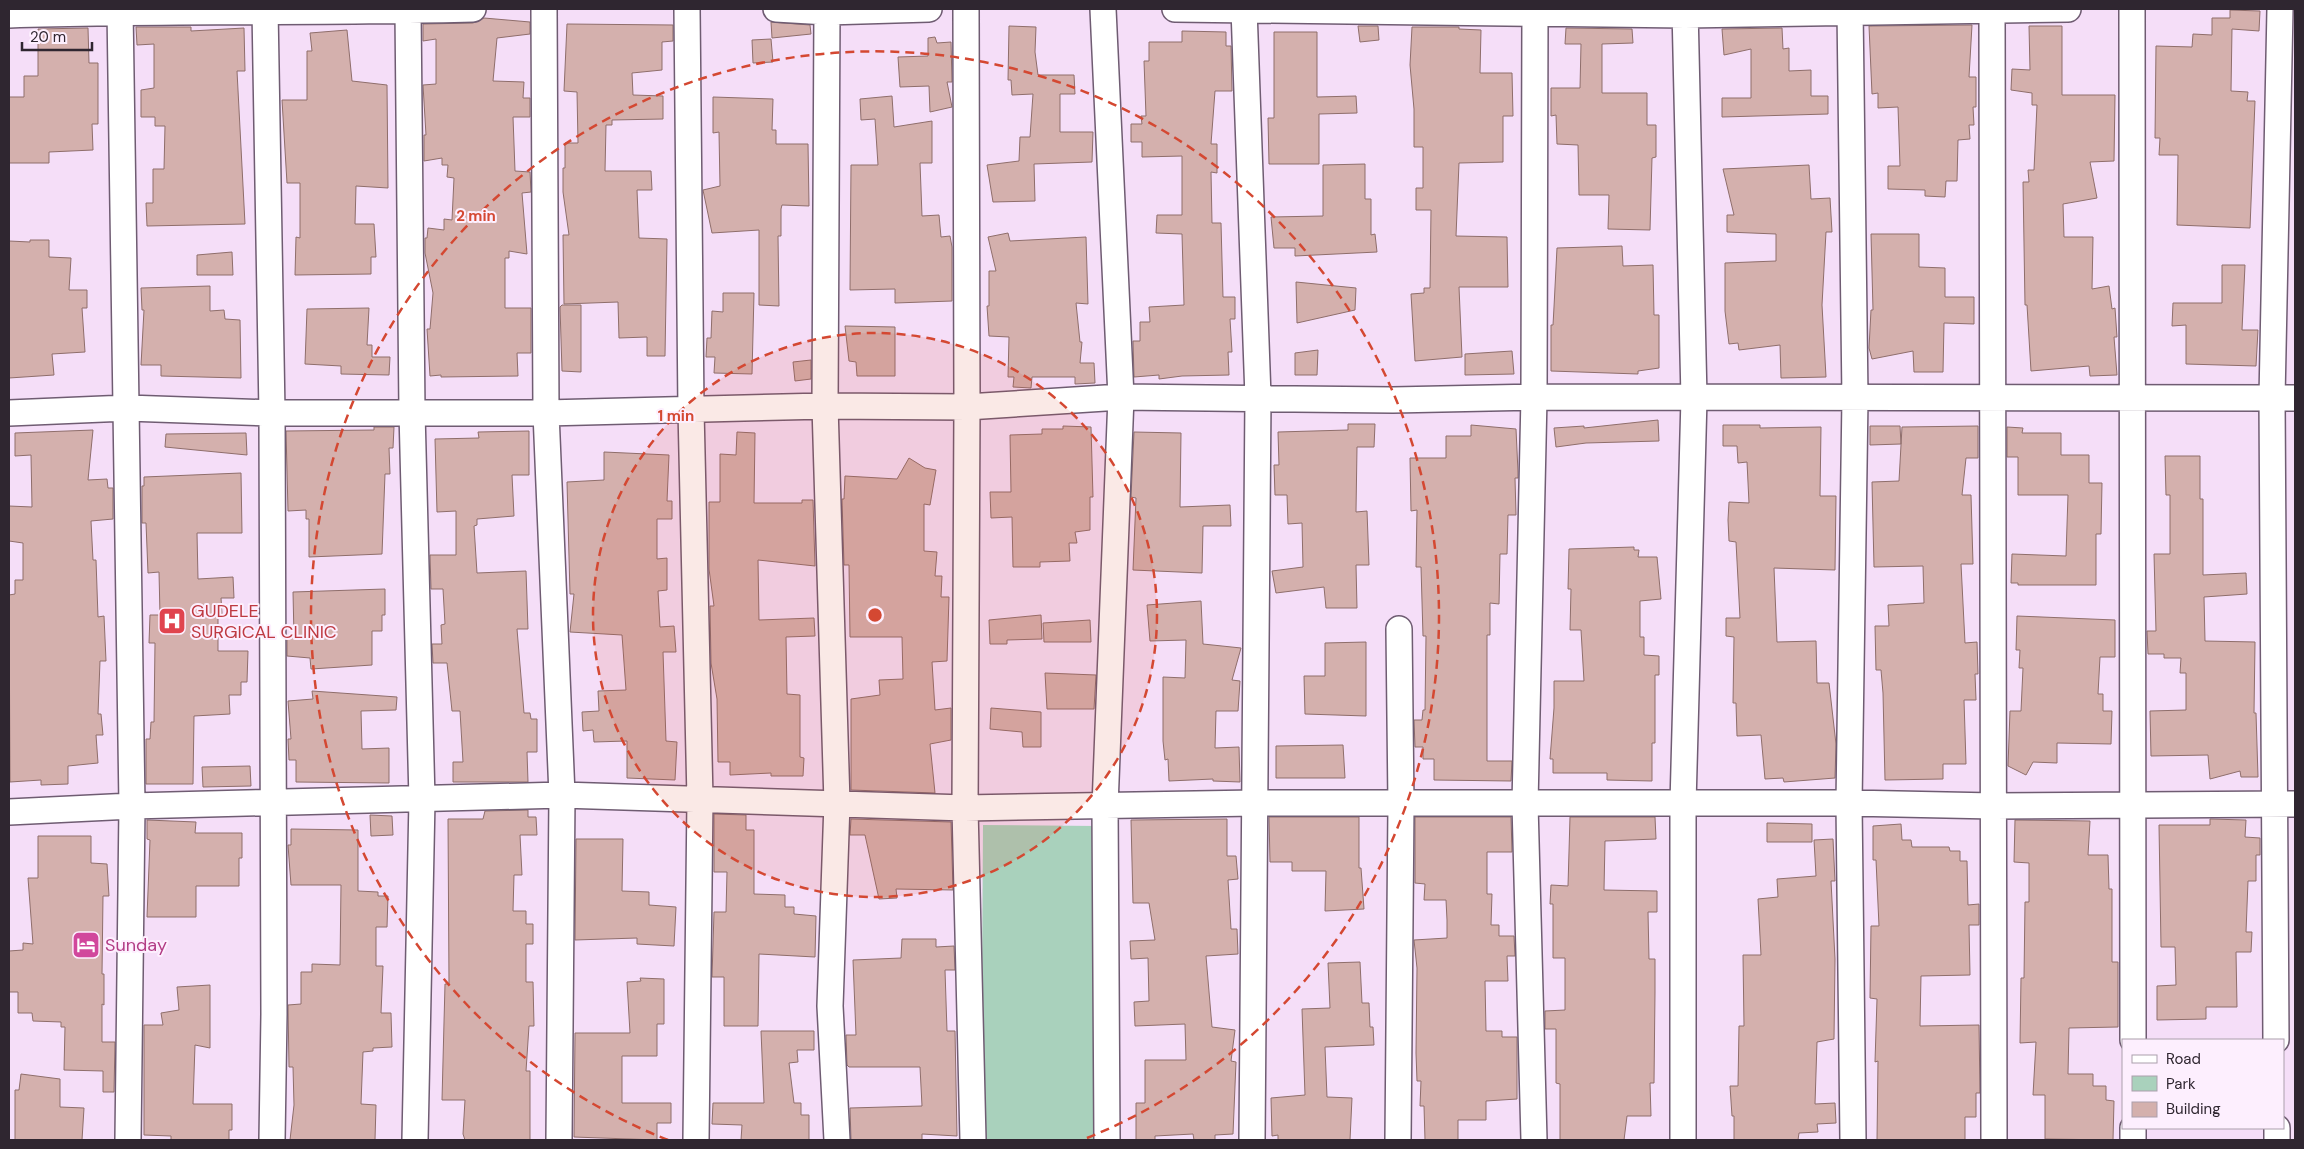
<svg xmlns="http://www.w3.org/2000/svg" width="2304" height="1149" font-family="'DM Sans',sans-serif">
<rect width="100%" height="100%" fill="#f5def8"/>
<path fill="#a9d1bc" d="M983 825 1097 826 1096 1140H981Z"/>
<path fill="#d4b0ad" stroke="#8f6e6b" d="M2230 10 2260 11 2259 31 2232 29 2231 91 2248 92 2247 101H2255L2250 228 2177 225 2178 155H2159L2160 138H2155L2156 46 2192 47 2193 34 2212 35V18H2230Z
M484 18 530 22V34L497 38 493 81 524 82 523 98H530V117H513L515 171 530 172 531 192 522 193 527 254 509 251V258H505V308H531V353H517L518 376 441 377V375L430 376 427 329H430L433 293 425 253V238H427L428 228 444 230V219L452 220 454 178 447 177 448 165H442V158L424 161V135H426L423 85 436 84V39L423 41V24L473 23Z
M771 22 810 25 811 34 772 38Z
M567 24 673 25V41L662 42V70L632 73 633 95 663 96V119L612 120V125H606L605 171H651L652 190H637L639 238 667 239 665 356H647V337L619 338 618 302 564 304 563 235H569L563 192V168H565V143H578L577 92 564 91Z
M1972 25 1969 77H1976V107H1973L1974 125H1969L1970 139 1958 140 1957 181H1946L1945 197 1925 196V190L1888 189V166H1900L1898 107 1878 108V93L1872 94 1869 26Z
M1009 26 1036 27 1035 52 1038 75H1074L1075 94H1060V132H1093L1092 162 1034 164 1035 201 993 202 987 165 1019 161 1020 137H1030L1033 94 1012 95 1011 80H1008Z
M1358 26H1378L1379 40 1360 42Z
M2029 26H2062V95H2115L2114 161 2090 162 2097 198 2063 204 2064 237H2093L2092 289 2109 286 2112 309 2115 308 2117 337H2114L2117 375 2090 376 2089 366 2031 371 2027 305H2025L2023 182H2029L2028 170H2034L2037 105H2032V93L2011 90 2012 69 2030 70Z
M136 27H191V31L244 28 245 71H237L245 224 147 226 146 203H153V169H164L165 126H155V117H141V90L154 88V44L137 45Z
M1412 27H1459V29L1481 30 1480 73H1512L1513 116H1503V162L1459 163 1456 236 1507 237 1508 287H1459L1462 357 1415 361 1411 294 1424 293V288H1430L1431 210H1416V188H1423V147H1414V109L1410 65Z
M88 28 89 63H98V124H92L93 150 49 152V163H9V97H24V76H38V29Z
M1566 28 1632 29 1633 43 1602 44V93H1647V125H1656V157L1652 158 1650 230 1608 229 1609 195H1579L1578 145 1557 144 1556 115 1551 116V88H1580L1581 44H1565Z
M1782 28 1783 49 1789 48V71L1811 70V96H1828V114L1722 117V98H1751V49L1724 55 1722 29Z
M347 30 352 81 387 85 388 188 356 186 355 224H374L376 257H371V274L295 275 296 237 300 238V183H287L282 100H307V51H312L310 33Z
M1182 31 1226 32V46H1231L1232 91H1215L1211 144H1217V173L1211 172 1212 223H1221L1223 297H1235V319H1230L1232 352H1228L1229 375 1182 376 1159 379V375L1134 377 1133 341H1140V322H1150L1149 307 1184 305 1182 234 1156 233 1157 215H1182V156L1142 157V142H1131V124H1142L1141 116H1146L1144 61H1149V42H1182Z
M1274 32H1317V97L1356 96 1357 113 1319 114V164H1269L1268 118H1274Z
M935 37 937 43 951 42 952 82H947L952 107 930 112 929 86 900 87 898 57 928 56V38Z
M771 39 773 62 753 63 752 40Z
M892 96 894 127 932 121V163H920L922 216 939 215 941 237 950 236 952 247V301L895 303V289L850 290 851 165H878L875 119 861 120 860 99Z
M713 97 773 99 772 130H776V144H808L809 206 782 205 781 209V236H778L779 306 759 305V230L712 233 703 190 720 186 719 132 713 133Z
M1365 164V199H1371V235L1375 234 1377 252 1295 256V248H1274L1271 217 1323 216V165Z
M1809 165 1811 199 1830 198 1832 232H1826L1822 305 1826 377 1781 378 1780 345 1739 350 1738 343 1729 344 1725 311V263L1776 261V234L1727 232V215H1734L1723 169Z
M1008 233 1010 241 1086 237 1088 304 1076 303 1080 342H1082L1080 363H1094L1095 383 1075 384V377H1032L1031 388 1013 387 1014 377H1008L1009 337 989 336 987 306H989V271H996L988 237Z
M1871 234H1919V267L1945 268V297H1974V324L1944 323 1943 372H1914L1913 351 1872 359 1869 348 1871 310H1873Z
M30 240H49V257L71 258 69 290H87V308H82L85 352 52 354 54 375 9 378V241L30 242Z
M1622 246 1623 266 1653 265 1654 315H1659V368L1638 371V374L1551 371V325H1553L1554 307 1557 248Z
M232 252 233 275H197V255Z
M2222 265H2245L2242 330H2258L2256 366 2186 364V325L2172 326 2173 303H2222Z
M1296 282 1356 288 1355 310 1297 323Z
M210 286V311L224 310 225 319 240 320 241 378 161 376V365H141L144 310H142L141 288Z
M723 293H754L752 374 714 373 715 357H706L707 338H711L712 311 723 312Z
M562 305H581V372L562 371 560 307Z
M369 308 367 345H372V357H390L389 375 341 374V366L305 364 307 309Z
M845 326 895 327V376H857L856 362 849 361Z
M1318 350 1317 375H1295V353Z
M1512 351 1514 374 1465 375V354Z
M811 360V379L795 381 793 362Z
M1658 420 1659 441 1586 443 1556 447 1554 428 1584 426V428Z
M1348 424H1375L1374 447H1357L1356 512 1367 511 1369 565H1356L1357 608H1326L1324 587 1276 593 1272 571 1303 567 1302 523 1288 524 1287 495H1275L1274 465H1279L1278 432 1348 430Z
M1471 425 1516 429 1518 472V478H1515L1516 515H1508L1507 554H1500L1499 604 1490 603V635H1487V761H1512L1511 781 1434 780V759H1423V747H1415L1414 720H1422L1423 710H1425L1426 636H1423L1421 567H1416L1417 510 1411 511 1410 458H1446V436H1471Z
M1723 425H1760V428L1821 427 1820 496H1836L1835 570 1774 568 1777 642 1816 641 1817 683H1829L1836 744 1835 778 1784 782 1783 778 1765 779 1761 735 1737 736 1736 703H1733L1734 637 1726 636V618H1740L1736 542 1729 541 1728 520 1729 502 1749 503 1747 462 1738 463 1737 446H1723Z
M1063 426 1091 427 1093 497H1090V530L1075 532 1077 543H1069L1070 561 1040 562V567H1013L1012 517 991 518 990 492H1011L1010 435 1042 434V429H1063Z
M1870 426H1900L1901 444 1870 445Z
M1978 426V458H1966L1962 495H1971L1973 564H1961L1965 643 1977 642 1978 674H1975L1976 700H1964L1966 764H1943V779L1885 780 1883 693 1881 670H1876L1875 626H1889L1888 605 1924 603 1923 566 1874 567 1872 482 1899 481 1902 427Z
M374 427H394L393 448H389L390 474H385L382 554 309 557V519H306V510L288 511 286 431 374 430Z
M2007 427 2023 428 2022 433H2061V455H2089V483H2102L2101 534H2096V585H2018V583H2011L2012 554 2066 556 2068 495H2018V457H2007Z
M93 430 88 480 107 479 108 488H113V519L91 521 93 560H96L98 617 104 616 106 661H100L98 714H101L103 735H96L98 763 68 766V784L41 785V780L10 782 9 595 15 594V580H23V543L9 541V506L32 507 31 455 15 456V433Z
M529 431V475H512L514 516 477 519V525L474 526 477 573 526 571 528 629H517L524 713H530L531 719H537V752H527L528 782H453V762H463L460 711H452L447 663H433L432 644H442L441 625 445 624 443 589H431L430 555H456V511L437 512 435 439 479 438 478 432Z
M737 432 755 433 754 503H802V500H813L815 566 758 560 759 620 814 618 815 636 786 637 787 694 800 695V757L804 758 803 776H771V773L730 775V762H718L717 699 711 663 710 606H714L709 569V502H720V454L736 455Z
M1134 432 1181 433 1180 507 1230 505 1231 526H1203L1202 573 1133 570 1136 498 1131 497Z
M246 433 247 455 165 447 166 434Z
M604 452 669 455 667 501H672V519H657V559L667 558V590L658 591 660 627 674 626 676 652H663L666 741 677 742 675 780 627 778V741L594 742 593 730 583 731 582 712 599 711 598 691 626 690 622 635 570 632 574 594H570L567 482 604 480Z
M2165 456H2200V499H2203V575L2246 573 2247 594 2204 597 2205 641 2255 642 2254 713H2256L2258 777H2241L2240 771 2210 779 2208 755 2151 756 2150 711 2186 710V673H2180L2181 658H2164V654H2148L2147 631H2156L2154 554H2170V495H2166Z
M909 458 925 468 936 470 930 505 924 504V551L937 552 935 576H942L941 597H949L947 661 932 662 935 710 951 708V740L930 744 935 793 851 790V699L880 695 879 680 903 679 902 637H850L849 565H844L842 499H844L845 476 897 479Z
M241 473 242 533H197L198 579 233 577 234 598H221L222 614H218V651H248L247 682H241V695H229L230 714 194 716 193 784H146V739H150L151 722H154L155 643H149L150 615H160L159 572 148 573 146 523H142V486H144V477Z
M1634 547V550H1639L1638 557H1657L1661 599 1640 601V637H1644V655L1659 656V675H1655V743H1652V781L1607 780V773H1553V759H1550L1554 708V681H1584L1581 630H1570L1571 589H1568L1569 549Z
M385 589V615H382V631H372V665L311 669 310 658 287 656V637H294L293 592Z
M1201 601 1203 644 1241 648 1232 680 1240 681 1238 711H1216L1215 748 1239 747 1240 782 1213 781V779L1169 781 1168 759 1165 760 1163 741V677L1185 678 1186 640 1150 641 1147 605Z
M1041 615 1042 639 1007 640V644H990L989 620Z
M2017 616 2115 620V657H2100L2098 694H2103V711H2112L2111 744 2057 743V763L2033 762 2026 775 2008 766 2010 711H2021L2023 668H2019L2020 650H2016Z
M1090 620 1091 642H1044L1043 623Z
M1366 642V716L1305 714 1304 676H1325V643Z
M1045 673 1096 675 1094 709H1047Z
M312 691 397 697 396 710 361 711 362 749 389 748V783L296 782V760H289L288 739H291L288 701 313 699Z
M991 708 1041 712V747H1023L1022 732 990 729Z
M1343 745 1345 778H1276V746Z
M250 766 251 786 203 787 202 767Z
M528 810V817H536L537 835H520L522 875H514L513 911H526V924H533V944H526V982H533L534 1026H529L526 1071H530V1140H465L463 1134 465 1100H442L445 984H449L448 819H483L485 811Z
M714 814 746 815V830H754V894L785 895V907H794V914L816 916 815 957 759 954 758 1026H724V977H712L714 912H726L727 872H714Z
M370 815 392 816 393 835 371 836Z
M1269 817H1359V868H1361L1364 909 1325 911 1326 871H1292V862H1270Z
M1415 817H1511L1512 852H1487V894H1492L1491 925H1499V936H1514L1515 956H1507L1508 981H1485L1486 1031H1502V1037H1517V1099L1486 1101V1120H1458V1140H1425L1424 1106H1420L1421 1081H1417L1416 1053 1417 968 1414 940 1447 938V920L1446 900H1424L1425 884 1415 883Z
M1570 817H1655L1656 839 1605 841 1604 890 1657 891V912H1648L1649 959H1655V992L1654 1083H1650L1651 1116H1627L1624 1140H1560V1084L1556 1083V1029H1545V1011L1565 1010V958H1553V904H1550L1551 885 1568 886Z
M851 819 951 822 953 890 896 889 897 898 879 899 865 835H850Z
M1227 819V856H1236L1238 879 1228 880 1231 929H1237L1238 954 1206 956 1212 1027 1235 1030 1231 1061 1236 1062 1233 1134 1215 1135V1140H1194L1193 1134 1155 1136V1140H1136V1103H1145V1060H1186L1185 1024 1135 1026 1134 1002 1149 1001 1148 958 1131 959 1130 941 1155 940 1149 903H1133L1131 820Z
M2210 819 2246 820 2245 837 2260 838V855H2256V881H2248L2246 932H2252L2251 952H2236L2237 1007H2206V1019L2157 1020V986L2176 985 2175 947H2161L2159 825H2210Z
M147 820 196 822 195 833H242V858H239V886H196V917H147L150 840 147 839Z
M2015 820 2090 821 2088 855H2108L2109 889H2112V962H2118V1027L2069 1028 2068 1074H2093V1086H2106V1100L2114 1101 2113 1140 2045 1139V1095H2033L2036 1042 2020 1043 2021 978H2024L2025 902H2029V863L2014 862Z
M1767 823 1812 824V842H1767Z
M1901 824 1902 840H1911L1912 847H1949L1950 851H1960V861H1967L1968 905 1979 904V925H1969L1970 975 1921 976 1920 1026 1979 1025 1980 1093H1976V1117H1965V1140H1877L1878 1061 1875 1062 1877 999 1870 998 1871 926H1879L1876 860H1873V826Z
M291 829 358 830V891L378 892V896H388L387 927H376V966H383L381 1013H391L392 1047 373 1048V1051L363 1052 361 1104 376 1105 375 1140H290L294 1105 293 1067H289L288 1005 301 1004V972H312V964L340 965 341 885H291L288 845H291Z
M38 836H91V863L107 864 109 896H103L102 974H104V1005L102 1004V1042H115L114 1092H103V1071L64 1070 65 1027H61V1022L33 1021 32 1013H18V992H9V951L23 950V943L33 944 28 878H38Z
M576 839H623L622 891 649 892V905L676 907 674 946 637 944V938L575 940Z
M1833 839 1835 881H1831L1835 959 1834 1039 1817 1042 1815 1104 1835 1103 1836 1123 1817 1124 1818 1132 1799 1133 1798 1140H1734V1116H1732L1730 1086H1738L1739 1026H1744L1743 955H1761L1758 899 1778 897 1777 879 1816 876 1814 840Z
M902 939H936V947L954 946 955 970H945L947 1031H955L957 1136 922 1134V1140H851L850 1108 922 1106 920 1067H849L847 1065 846 1035H856L853 960 901 958Z
M1360 962 1362 1003H1369L1370 1027H1373L1374 1045 1325 1047 1327 1097 1352 1098 1350 1140H1278V1135L1272 1136 1271 1098 1305 1095 1302 1009 1330 1008 1328 963Z
M640 978 664 979V1024H657V1056H622V1103H671V1123H657V1140L574 1137 575 1033H630L627 982 641 981Z
M210 985V1048L195 1045 193 1104H232V1130H229V1140H171V1136L144 1135V1025H163L161 1013 179 1010 177 987Z
M761 1031H814V1050H797L798 1062 789 1063 794 1103H801V1115H809V1140H741L742 1125 712 1124 713 1103H764Z
M21 1074 60 1079V1107L84 1108 82 1140H15V1090H19Z"/>
<g fill="none" stroke-linecap="round" stroke-linejoin="round">
<defs>
<path id="minor" d="M120 9 132 806 128 1140
M265 9 272 413 274 1014 272 1140
M544 9 546 413 562 795 559 1140
M687 9 691 410 700 799 696 1140
M776 9 827 12 929 9
M827 9 825 406 837 803 830 1006 837 1140
M966 9 967 407 965 808 973 1140
M1103 9 1121 397 1105 806 1107 1140
M1175 9 1685 15 2068 9
M1244 9 1258 397 1252 1140
M1850 9 1855 398 1849 803 1853 1140
M1992 9 1994 1140
M2132 9 2133 1040
M408 11 412 412 422 800 415 1140
M9 15C164 10 318 13 473 9
M9 413 127 408 272 413H546L825 406 967 407 1121 397 1393 400 1534 397 2295 398
M9 812 132 806 562 795 965 808 1255 803H1849L1994 806 2295 804
M2276 1040 2272 398 2280 9
M2133 1128V1140
M2277 1128V1140
M1398 1140 1401 805 1399 629
M1534 1140 1525 804 1534 397 1535 9
M1683 1140V804L1694 398 1685 9"/>
</defs>
<use href="#minor" stroke="#6f5c72" stroke-width="28"/>
<use href="#minor" stroke="#fff" stroke-width="25"/>
</g>
<circle cx="875" cy="615" r="282" fill="#d44832" fill-opacity=".12"/>
<g fill="none" stroke="#d44832" stroke-width="2.5" stroke-dasharray="9 6">
<circle cx="875" cy="615" r="282"/>
<path d="M668 1140A564 564 0 1 1 1082 1140"/>
</g>
<defs>
<symbol id="hospital-square" viewBox="-11 -11 22 22"><rect x="-9" y="-9" width="18" height="18" rx="4" fill="#e0444e" stroke="#fdeffe"/><path d="M-5-5h3v3.5h4V-5h3V5h-3V1.5h-4V5h-3Z" fill="#fff"/></symbol>
<symbol id="hotel-square" viewBox="-11 -11 22 22"><rect x="-9" y="-9" width="18" height="18" rx="4" fill="#d1479c" stroke="#fdeffe"/><path d="M-6-4.5h1.5V1H6V5H4.5V3h-9V5H-6ZM-4 0a1.8 1.8 0 1 1 3.6 0ZM.5 0V-2.5h3Q6-2.5 6 0Z" fill="#fff"/></symbol>
</defs>
<g fill-rule="evenodd">
<use href="#hospital-square" x="156" y="605" width="32" height="32"/>
<use href="#hotel-square" x="70" y="929" width="32" height="32"/>
</g>
<g text-anchor="middle" dominant-baseline="central" stroke-width="4" stroke-linejoin="round" paint-order="stroke">
<g font-size="18" fill="#be3a42" stroke="#fdeffe" text-anchor="start">
<text x="191" y="611">GUDELE<tspan x="191" dy="21">SURGICAL CLINIC</tspan></text>
</g>
<g font-size="18" fill="#b23c85" stroke="#fdeffe" text-anchor="start">
<text x="105" y="945">Sunday</text>
</g>
</g>
<circle cx="875" cy="615" r="8" fill="#d44832" stroke="#fdeffe" stroke-width="2.5"/>
<g font-size="15" text-anchor="middle" font-weight="bold" fill="#d44832" stroke="#fdeffe" stroke-width="4" stroke-linejoin="round" paint-order="stroke">
<text x="476" y="221">2 min</text>
<text x="676" y="421">1 min</text>
</g>
<rect width="2304" height="1149" fill="none" stroke="#2f2630" stroke-width="20"/>
<rect x="2122" y="1039" width="162" height="90" fill="#fdeffe" stroke="#ab9fac"/>
<rect x="2132" y="1055" width="25" height="8" fill="#ffffff" stroke="#ab9fac"/>
<text x="2166" y="1064" font-size="15" fill="#2f2630">Road</text>
<rect x="2132" y="1076" width="25" height="15" fill="#a9d1bc" stroke="#ab9fac"/>
<text x="2166" y="1089" font-size="15" fill="#2f2630">Park</text>
<rect x="2132" y="1102" width="25" height="15" fill="#d4b0ad" stroke="#ab9fac"/>
<text x="2166" y="1114" font-size="15" fill="#2f2630">Building</text>
<path d="M22 42v8h70v-8" fill="none" stroke="#2f2630" stroke-width="2.5"/>
<text x="30" y="42" font-size="15" fill="#2f2630" stroke="#fdeffe" stroke-width="4" paint-order="stroke">20 m</text>
</svg>
